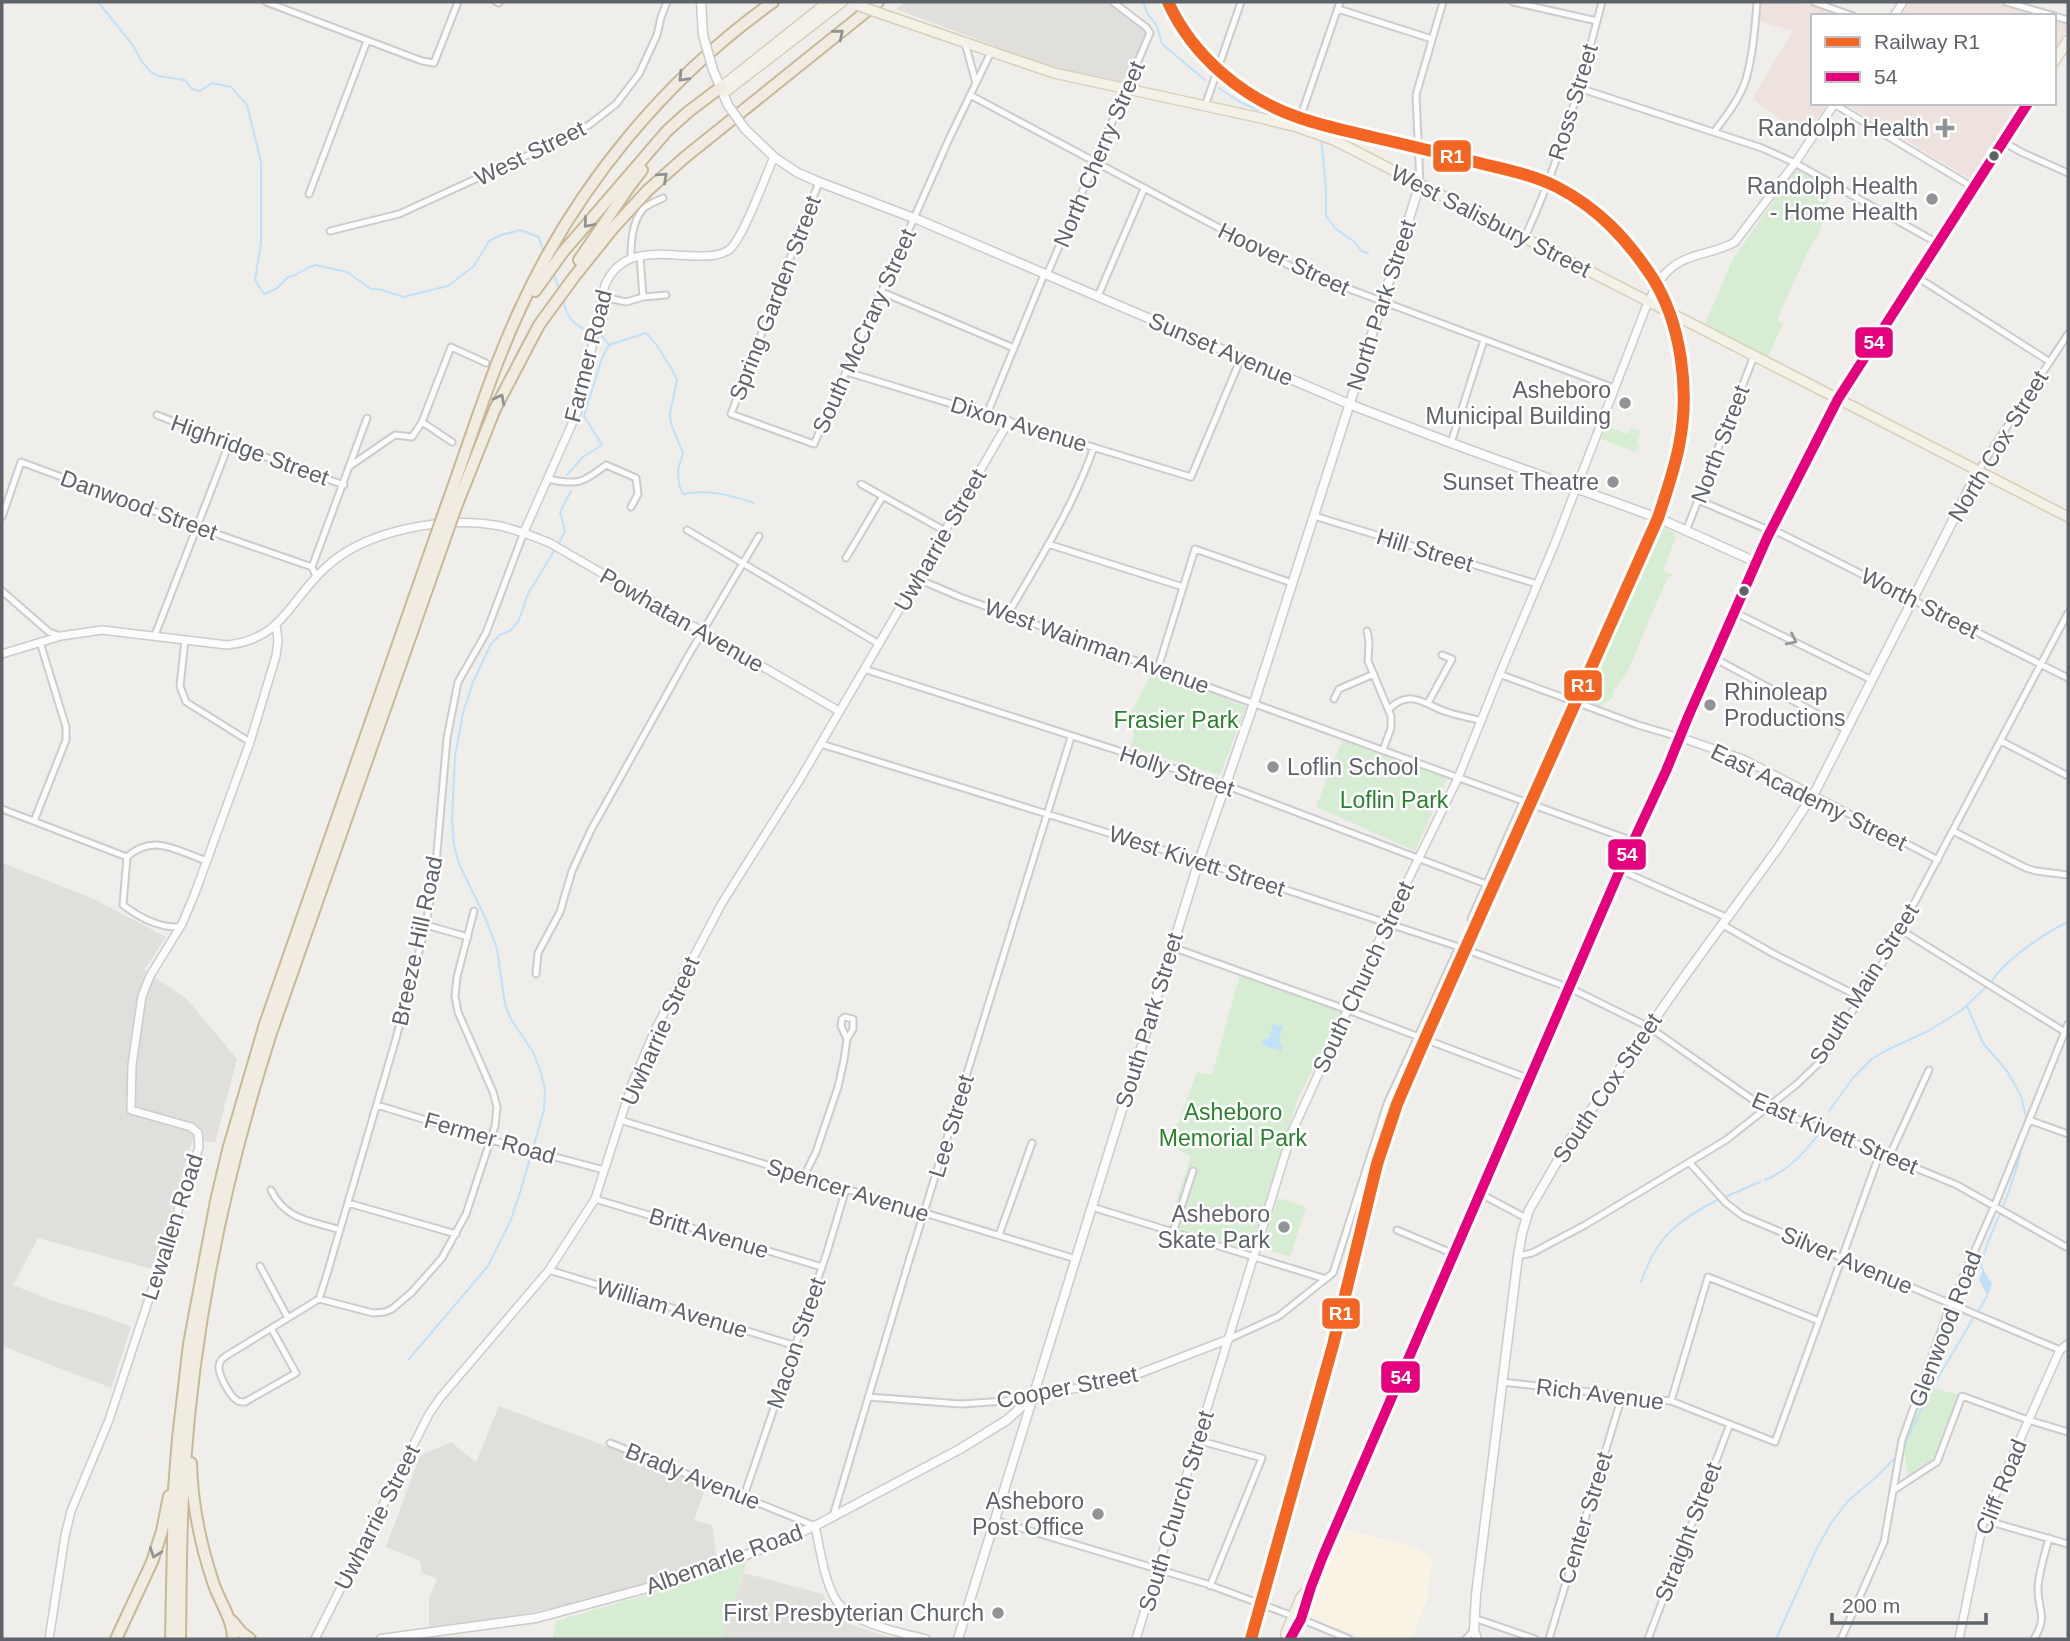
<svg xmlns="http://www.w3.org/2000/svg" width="2070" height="1641" font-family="Helvetica,sans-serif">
<rect width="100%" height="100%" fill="#efeeea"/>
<path fill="#f8f3e4" d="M1343 1529 1418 1548 1432 1559 1427 1600 1411 1639H1367L1305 1615Z"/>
<path fill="#e0dfdb" d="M904 2H1107L1148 33 1122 83 1057 69 896 9Z
M2 863 92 898 166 937 144 970 186 998 237 1059 215 1142 192 1141 170 1217 152 1269 38 1238 13 1285 53 1301 106 1317 131 1327 111 1388 2 1346Z
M499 1406 707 1484 694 1520 712 1525 717 1561 642 1585 563 1606 493 1620 429 1628V1598L437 1579 422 1573 420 1561 386 1547 420 1456 451 1442 476 1462Z"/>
<path fill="#e2e0da" d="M744 1573 823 1594 828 1605 841 1618 852 1625 894 1639H721Z"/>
<path fill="#eee2df" d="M1761 2H1802L1841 16H1813V103H1829L1805 136 1752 99 1793 31 1759 21Z
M1910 2H1994L2039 16H1901Z
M2054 20 2066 24 2068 28 2054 50Z
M1844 103H2021L1974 178 1967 177Z"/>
<path fill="#d6ecd3" d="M1796 169 1832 187 1819 234 1807 253 1777 320 1783 324 1768 356 1705 324 1733 259Z
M1608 419 1614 421 1612 428 1627 434 1630 428 1640 431 1637 442 1640 445 1635 452 1601 439Z
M1657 524 1674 533 1676 537 1663 571 1673 575 1667 578 1627 673 1611 694 1614 696 1600 707 1581 699Z
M1153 669 1246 707 1220 775 1131 747 1134 732 1125 726Z
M1342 740 1448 778 1415 851 1316 807Z
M1240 974 1342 1011 1297 1101 1250 1250 1168 1225 1191 1157 1170 1145 1197 1072 1212 1075Z
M1278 1198 1306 1207 1290 1257 1262 1248Z
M1922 1385 1962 1396 1937 1462 1908 1477 1904 1448Z
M748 1559 721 1639H553L556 1621 674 1587Z"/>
<path fill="#bfe1f9" d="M1273 1024 1283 1027 1278 1042 1283 1044 1281 1051 1262 1045 1264 1038 1269 1039Z
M1983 1269 1992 1284 1988 1296 1979 1280Z"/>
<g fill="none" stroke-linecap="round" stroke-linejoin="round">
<path stroke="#bfe1f9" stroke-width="2" d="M98 2 132 44 142 62 151 72 158 76 185 80 192 89 200 91 212 83 231 87 247 105 261 162V243L255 280 264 294 276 289 288 277 293 276 309 267 316 265 347 272 371 289 383 290 403 297 448 286 474 266 489 241 501 235 520 230 539 237 543 251
M1143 2 1147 13 1157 26 1162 44 1205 80
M1219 88 1240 102 1258 110
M1264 111 1291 120
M1301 123 1318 130
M1321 138 1326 190V216L1336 229 1356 243 1361 251 1368 253
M553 272 559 289
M564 301C565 317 578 330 594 332
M599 332 609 345 646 333 656 344 673 371 677 380 670 413 671 424 683 453 678 470 679 485 683 494C707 489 731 495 754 503
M567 475 583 457 602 445 584 416 602 358 609 345
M559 543 565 531 560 512 571 491
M1992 981C2005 960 2046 932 2068 922
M1967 1006 1983 1043 2007 1071 2016 1087 2021 1096 2027 1121
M1829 1111 1853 1078 1872 1059 1885 1051 1930 1030 1962 1010 1986 987
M1765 1180C1786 1172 1805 1152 1818 1135
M1725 1197 1760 1182
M1983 1270 1981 1266C1985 1244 1996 1225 2004 1204 2012 1184 2019 1162 2023 1141
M1641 1282C1657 1236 1675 1223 1717 1200
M1978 1312 1987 1296
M409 1359 488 1266 510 1222 519 1196 544 1110 545 1089 540 1070 533 1052 511 1019 505 1005 497 949 485 917 459 864 454 845 452 819 455 756 463 713 473 682 491 644 500 635 510 631 518 622 528 594 554 551
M1902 1450 1929 1393 1974 1317
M1776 1639 1816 1550 1831 1523 1848 1501 1875 1478 1896 1457"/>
<defs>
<path id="minor" d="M266 2 422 61 434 63 458 2
M496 2 499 3
M1513 2 1597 21
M1814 2 1853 16
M2006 2 2068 20
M1338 9 1432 39
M965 43 976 83
M1579 88 1762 148 1795 163 1939 244
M970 95 1296 269 1614 388
M1834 104 1974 188
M1205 106 1241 2
M1297 127 1340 2
M1714 132C1726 116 1740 99 1746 79 1753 55 1755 27 1757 2
M2003 142 2023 153 2068 173
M819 182 731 414 814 444 949 139 991 52
M1420 184 1416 95 1443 2
M309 194 367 41
M330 231 399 214 552 144 589 125 616 104 639 74 657 35 661 17 667 2
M1524 239C1561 160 1580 85 1602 2
M640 256 643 297
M631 258C631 241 632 222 643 209 648 204 657 201 663 198
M1917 277 2050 362
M882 292 1014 348
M1098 296 1144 189
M603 297 626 302 643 297 666 295
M847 372 1191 477 1241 358
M987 414 1043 277 1049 270 1150 33 1147 28 1113 2
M157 415 229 444 344 485
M422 422 452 442
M1451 443 1484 340
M350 466 395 435 412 437 422 422 451 347 486 363
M1978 471 2068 334
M548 479C578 486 583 482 606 465L636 478 638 494 631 507
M861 484 945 531
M1698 500 1771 531 1780 533 2068 678
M1314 516 1537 584
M2 517 21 462 197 527 312 567
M687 530 879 644
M1686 531 1754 356
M1048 544 1183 587
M846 558 883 496
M316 576 312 567 367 418
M918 579 960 597 1633 841
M2 591 49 632 61 636
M1734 612 1872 680
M1008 614C1040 559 1073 507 1094 447
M1367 631 1369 641 1368 661 1391 716V728L1383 750
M155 635 229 444
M185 640 180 686 186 702 250 742
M1714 658 1847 730
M1158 668 1195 549 1292 583
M864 669 1225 785 1486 884
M1499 674 1638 725 1679 737
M1334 699 1339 689 1374 674
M1428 703 1452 659 1442 655
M1389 709C1411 688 1425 705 1447 712 1458 716 1469 717 1481 721
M2001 741 2068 776
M821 744 1199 861 1459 947 1570 988 1649 1027 1756 1102 1957 1185 2068 1248
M1813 795 1938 860
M2 809 127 857C154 833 177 851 207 861
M34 821 66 740V727L40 642
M1953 831 2026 868 2036 871 2068 875
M127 857 123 905C140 918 159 928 180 927
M1620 870 1728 918
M1471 919 1523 802
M426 925 468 937
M1723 925 1774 954 1862 998
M1901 930 2065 1032
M1172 947 1348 1010 1530 1079
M536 974 538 953 560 912 572 871 591 830 687 658 759 536
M377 1105 491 1140 604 1170
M620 1120 1076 1259
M2029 1120 2068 1134
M1889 1157 1929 1070
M1689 1162 1726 1203 1743 1216 2060 1350
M804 1176 816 1152 838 1087 844 1060 847 1039 853 1029V1019L845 1017 842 1019 841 1026 847 1039
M271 1190C285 1220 312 1221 340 1230
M1481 1194 1526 1218
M595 1199 822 1267
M348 1203 456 1234
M1092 1207 1326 1279
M1397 1230 1454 1254
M1173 1232 1193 1171
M999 1235 1032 1143
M1518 1256 1532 1253 1585 1225 1726 1140 1797 1084 1821 1061 1882 964 2068 613
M260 1266 288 1318
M549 1270 796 1346
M319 1299 373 1313 385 1312 392 1309 412 1292 442 1258 466 1214 495 1126 497 1107 493 1092 458 1012 455 996 457 977 474 911
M271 1328 296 1373 245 1402C240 1402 238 1402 234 1398 228 1392 218 1374 219 1366 220 1360 222 1359 226 1356L319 1299 327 1274 395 1042 426 925 436 864 447 738 458 682 486 633 524 532
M1229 1339 1279 1316 1333 1273 1387 1104 1459 947
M1502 1382 1671 1401 1775 1442 1880 1153
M868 1397 961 1404 1005 1401 1032 1395
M1671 1401 1708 1277 1819 1321
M1197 1440 1262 1458 1210 1586
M610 1443 815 1526
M1894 1490 1937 1462 1962 1396 2028 1420 2068 1432
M744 1496 827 1252 846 1189
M833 1516 908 1264 1071 737
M994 1520 1207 1584 1293 1616
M1984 1520 2068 1544
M1474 1618 1535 1639
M1301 1619 1349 1639
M1466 1639 1474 1630
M1549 1639 1622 1396
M1648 1639 1730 1424
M1841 1639 1884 1542 1902 1440 1948 1311 1994 1207 2068 1024
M2034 1639C2049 1614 2037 1611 2038 1587 2039 1571 2045 1554 2049 1538"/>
<path id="tertiary" d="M1894 16 1903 2
M524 532 579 408 605 285C623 244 663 256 699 256 710 256 721 256 730 249 744 236 765 177 774 157
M2 654 61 636 102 630 227 645C282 639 288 603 324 569 365 529 445 516 500 526 518 530 533 536 550 543L839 711
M1679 737 1743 759 1813 795
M1034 1395 1117 1382 1229 1339
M815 1526C820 1548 824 1581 836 1600 851 1624 900 1632 926 1639
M49 1639 65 1536 71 1511 109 1420 199 1147 198 1133 191 1127 131 1110 132 1065 142 996 150 976 182 924 195 893 250 742 276 656 278 640 276 625
M315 1639 429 1414 440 1398 549 1270 595 1199 632 1084 655 1030 722 903 799 781 1009 421
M1136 1639 1292 1132 1387 923 1458 778 1503 666 1555 543 1648 302C1654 291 1659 278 1669 270 1686 253 1715 254 1735 242L1795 163 1835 103
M1959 1639 1983 1522 2060 1350 2068 1344"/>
<path id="secondary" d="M701 2 703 35
M713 70 728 105
M745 129 774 157 798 173 819 182 919 220 1349 404 1451 443 1658 518 1756 562
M381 1639 536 1618 651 1587 739 1558 815 1526 960 1449 1007 1420 1032 1397
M958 1639 1199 861 1254 703 1420 184
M1477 1639 1474 1630 1476 1595 1518 1256 1522 1233 1529 1210 1568 1143 1687 973 1778 848 1816 790 1978 471"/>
<path id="primary" d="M885 15 1054 73 1261 118 1297 127 1334 140 2068 517
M2054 62 2068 40
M721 87 828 2
M724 93 842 2
M1286 1639V1633L1301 1597 1310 1588
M1290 1639 1301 1619 1311 1587 1323 1556 1620 870 1666 771 1688 717 1767 538 1838 399 2028 103"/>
<path id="motorway" d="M579 260 629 187 642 170
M535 291 563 252 667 131 688 112 721 87
M446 507C470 441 491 371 521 307 576 187 665 79 773 2
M456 507 495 409 539 325 574 277 614 227 648 190 684 158 878 2
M191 1463C192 1504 200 1543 213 1582 219 1601 233 1619 233 1639
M232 1621 241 1632 250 1639
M116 1639 152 1562 162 1531 169 1496
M171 1639 174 1489 178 1438 189 1344 216 1201 228 1150 265 1024 434 541
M180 1639C181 1581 180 1522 185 1464 195 1318 226 1173 271 1033L444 541"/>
</defs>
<use href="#minor" stroke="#ccc" stroke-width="9"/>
<use href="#tertiary" stroke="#ccc" stroke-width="10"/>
<use href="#secondary" stroke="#cbcbcb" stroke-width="11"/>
<use href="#primary" stroke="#d9cfb6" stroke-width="12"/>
<use href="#motorway" stroke="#c8b896" stroke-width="14"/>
<use href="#minor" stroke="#fdfcfc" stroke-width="5"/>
<use href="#tertiary" stroke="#fdfcfc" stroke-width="7"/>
<use href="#secondary" stroke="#fdfcfc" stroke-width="8"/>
<use href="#primary" stroke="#f4f1e9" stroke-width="9"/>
<use href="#motorway" stroke="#f1ece2" stroke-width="10"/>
<defs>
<path id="secondary-bridge" d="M703 35 713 70
M728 105 745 129"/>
<path id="primary-bridge" d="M857 5 885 15"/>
<path id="motorway-bridge" d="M434 541 446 507
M444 541 456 507"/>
</defs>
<use href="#secondary-bridge" stroke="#cbcbcb" stroke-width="11" stroke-linecap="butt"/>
<use href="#primary-bridge" stroke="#d9cfb6" stroke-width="12" stroke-linecap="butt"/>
<use href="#motorway-bridge" stroke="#c8b896" stroke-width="14" stroke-linecap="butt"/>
<use href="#secondary-bridge" stroke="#fdfcfc" stroke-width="8"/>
<use href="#primary-bridge" stroke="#f4f1e9" stroke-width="9"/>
<use href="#motorway-bridge" stroke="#f1ece2" stroke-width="10"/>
<defs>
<path id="bus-1" d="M1290 1639 1301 1619 1311 1587 1323 1556 1620 870 1666 771 1688 717 1767 538 1838 399 2028 103"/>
</defs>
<use href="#bus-1" stroke="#fff" stroke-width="16"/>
<use href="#bus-1" stroke="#e5007d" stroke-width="10"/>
<defs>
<path id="rail-1" d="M1168 2C1193 57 1244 99 1300 118 1323 126 1348 131 1372 137 1407 145 1441 153 1475 162 1503 169 1531 174 1557 187 1598 208 1627 239 1652 277 1682 324 1690 392 1679 446 1674 471 1666 494 1658 518L1425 1039 1397 1104 1377 1164 1333 1345 1251 1639"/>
</defs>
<use href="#rail-1" stroke="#fff" stroke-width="18"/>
<use href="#rail-1" stroke="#f26522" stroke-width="12"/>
</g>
<defs><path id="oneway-chevron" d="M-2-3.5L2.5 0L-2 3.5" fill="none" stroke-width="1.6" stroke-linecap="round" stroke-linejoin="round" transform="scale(1.75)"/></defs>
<g stroke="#919393">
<use href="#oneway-chevron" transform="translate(839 34) rotate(-39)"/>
<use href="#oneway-chevron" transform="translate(683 77) rotate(134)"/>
<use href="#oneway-chevron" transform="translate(663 177) rotate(-42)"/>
<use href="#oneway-chevron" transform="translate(588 223) rotate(130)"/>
<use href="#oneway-chevron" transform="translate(500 399) rotate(-63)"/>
<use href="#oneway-chevron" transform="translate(155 1553) rotate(109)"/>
</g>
<use stroke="#96999c" href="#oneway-chevron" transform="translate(1792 640) rotate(26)"/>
<g fill="#919496" stroke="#fff" stroke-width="2.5">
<path d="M1941.5 117.5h7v7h7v7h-7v7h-7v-7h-7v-7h7z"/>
<circle cx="1932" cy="199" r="7"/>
<circle cx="1625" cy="403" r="7"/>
<circle cx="1613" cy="482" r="7"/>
<circle cx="1710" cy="705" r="7"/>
<circle cx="1273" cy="767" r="7"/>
<circle cx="1284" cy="1227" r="7"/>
<circle cx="1098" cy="1514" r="7"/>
<circle cx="998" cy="1613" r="7"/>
</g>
<g fill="#5e6369" stroke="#fff" stroke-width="2.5">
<circle cx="1994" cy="156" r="6"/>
<circle cx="1744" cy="591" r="6"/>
</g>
<g text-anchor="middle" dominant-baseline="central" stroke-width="5" stroke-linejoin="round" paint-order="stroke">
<g font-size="23" fill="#5e6369" stroke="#fff">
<text transform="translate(1573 102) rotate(-73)">Ross Street</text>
<text transform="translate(530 153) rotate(-26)">West Street</text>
<text transform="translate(1099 154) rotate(-67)">North Cherry Street</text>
<text transform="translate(1491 221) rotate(27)">West Salisbury Street</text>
<text transform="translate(1284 259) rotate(25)">Hoover Street</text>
<text transform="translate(775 298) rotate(-69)">Spring Garden Street</text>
<text transform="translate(1381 305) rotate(-72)">North Park Street</text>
<text transform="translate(864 331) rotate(-66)">South McCrary Street</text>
<text transform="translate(1221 349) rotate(23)">Sunset Avenue</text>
<text transform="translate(588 356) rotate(-76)">Farmer Road</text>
<text transform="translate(1019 424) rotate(17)">Dixon Avenue</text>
<text transform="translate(1720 444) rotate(-69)">North Street</text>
<text transform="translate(1998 446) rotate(-59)">North Cox Street</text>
<text transform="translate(250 450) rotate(20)">Highridge Street</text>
<text transform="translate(139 505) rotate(20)">Danwood Street</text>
<text transform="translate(940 540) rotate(-60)">Uwharrie Street</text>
<text transform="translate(1425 550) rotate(17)">Hill Street</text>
<text transform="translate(1920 603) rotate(27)">Worth Street</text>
<text transform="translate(682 620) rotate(30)">Powhatan Avenue</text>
<text transform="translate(1097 646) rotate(20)">West Wainman Avenue</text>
<text transform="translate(1177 771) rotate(18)">Holly Street</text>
<text transform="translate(1809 797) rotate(26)">East Academy Street</text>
<text transform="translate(1197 861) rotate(18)">West Kivett Street</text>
<text transform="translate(417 941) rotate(-78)">Breeze Hill Road</text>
<text transform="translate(1363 977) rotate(-65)">South Church Street</text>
<text transform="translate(1864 984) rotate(-58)">South Main Street</text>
<text transform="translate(1149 1020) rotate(-73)">South Park Street</text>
<text transform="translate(660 1031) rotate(-66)">Uwharrie Street</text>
<text transform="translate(1607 1088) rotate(-56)">South Cox Street</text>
<text transform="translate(951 1126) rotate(-73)">Lee Street</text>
<text transform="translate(1835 1133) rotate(23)">East Kivett Street</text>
<text transform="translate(490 1138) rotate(16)">Fermer Road</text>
<text transform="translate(848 1190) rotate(17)">Spencer Avenue</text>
<text transform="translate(172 1227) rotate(-72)">Lewallen Road</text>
<text transform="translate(709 1233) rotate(17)">Britt Avenue</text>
<text transform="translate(1847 1260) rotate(23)">Silver Avenue</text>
<text transform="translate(672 1308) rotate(17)">William Avenue</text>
<text transform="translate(1945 1329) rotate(-69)">Glenwood Road</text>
<text transform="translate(796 1343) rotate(-71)">Macon Street</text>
<text transform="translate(1067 1387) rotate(-11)">Cooper Street</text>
<text transform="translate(1600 1394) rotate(7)">Rich Avenue</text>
<text transform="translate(693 1476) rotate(22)">Brady Avenue</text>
<text transform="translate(2001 1487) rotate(-68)">Cliff Road</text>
<text transform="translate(1176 1511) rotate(-73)">South Church Street</text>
<text transform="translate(377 1517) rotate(-63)">Uwharrie Street</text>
<text transform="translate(1585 1518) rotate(-73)">Center Street</text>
<text transform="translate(1688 1532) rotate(-69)">Straight Street</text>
<text transform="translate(724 1559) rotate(-20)">Albemarle Road</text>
</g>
<g font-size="23" fill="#5e6369" stroke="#fff" text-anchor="end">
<text x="1929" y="128">Randolph Health</text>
<text x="1918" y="186">Randolph Health<tspan x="1918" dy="26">- Home Health</tspan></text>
<text x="1611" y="390">Asheboro<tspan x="1611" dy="26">Municipal Building</tspan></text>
<text x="1599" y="482">Sunset Theatre</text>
<text x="1724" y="692" text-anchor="start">Rhinoleap<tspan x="1724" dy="26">Productions</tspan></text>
<text x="1287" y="767" text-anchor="start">Loflin School</text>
<text x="1270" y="1214">Asheboro<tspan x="1270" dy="26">Skate Park</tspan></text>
<text x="1084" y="1501">Asheboro<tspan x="1084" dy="26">Post Office</tspan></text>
<text x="984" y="1613">First Presbyterian Church</text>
</g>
<g font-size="23" fill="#2b822e" stroke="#fff">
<text x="1176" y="720">Frasier Park</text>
<text x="1394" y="800">Loflin Park</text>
<text x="1233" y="1112">Asheboro<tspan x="1233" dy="26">Memorial Park</tspan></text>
</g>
</g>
<g stroke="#fff" stroke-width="2.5">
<rect x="1432" y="139" width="40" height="34" rx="7" fill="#f26522"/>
<rect x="1854" y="326" width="40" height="33" rx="7" fill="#e5007d"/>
<rect x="1563" y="669" width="40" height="33" rx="7" fill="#f26522"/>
<rect x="1607" y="838" width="40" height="33" rx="7" fill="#e5007d"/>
<rect x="1321" y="1297" width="40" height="33" rx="7" fill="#f26522"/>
<rect x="1380" y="1360" width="41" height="34" rx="7" fill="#e5007d"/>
</g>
<g font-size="19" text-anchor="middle" font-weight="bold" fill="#fff">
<text x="1452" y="163">R1</text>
<text x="1874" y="349">54</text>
<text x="1583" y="692">R1</text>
<text x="1627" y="861">54</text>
<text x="1341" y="1320">R1</text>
<text x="1401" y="1384">54</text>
</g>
<rect width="2070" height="1641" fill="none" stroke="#5e6369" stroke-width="7"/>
<rect x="1811" y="14" width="245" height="91" fill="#ffffff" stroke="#bfc1c3" stroke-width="2"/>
<rect x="1825" y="37" width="35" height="10" fill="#f26522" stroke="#bfc1c3" stroke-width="2"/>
<text x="1874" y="49" font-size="21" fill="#5e6369">Railway R1</text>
<rect x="1825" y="72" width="35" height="10" fill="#e5007d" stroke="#bfc1c3" stroke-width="2"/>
<text x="1874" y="84" font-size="21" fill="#5e6369">54</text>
<path d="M1832 1613v10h154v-10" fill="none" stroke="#5e6369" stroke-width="3.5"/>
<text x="1842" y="1613" font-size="21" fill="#5e6369" stroke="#ffffff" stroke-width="5" paint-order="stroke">200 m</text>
</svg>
